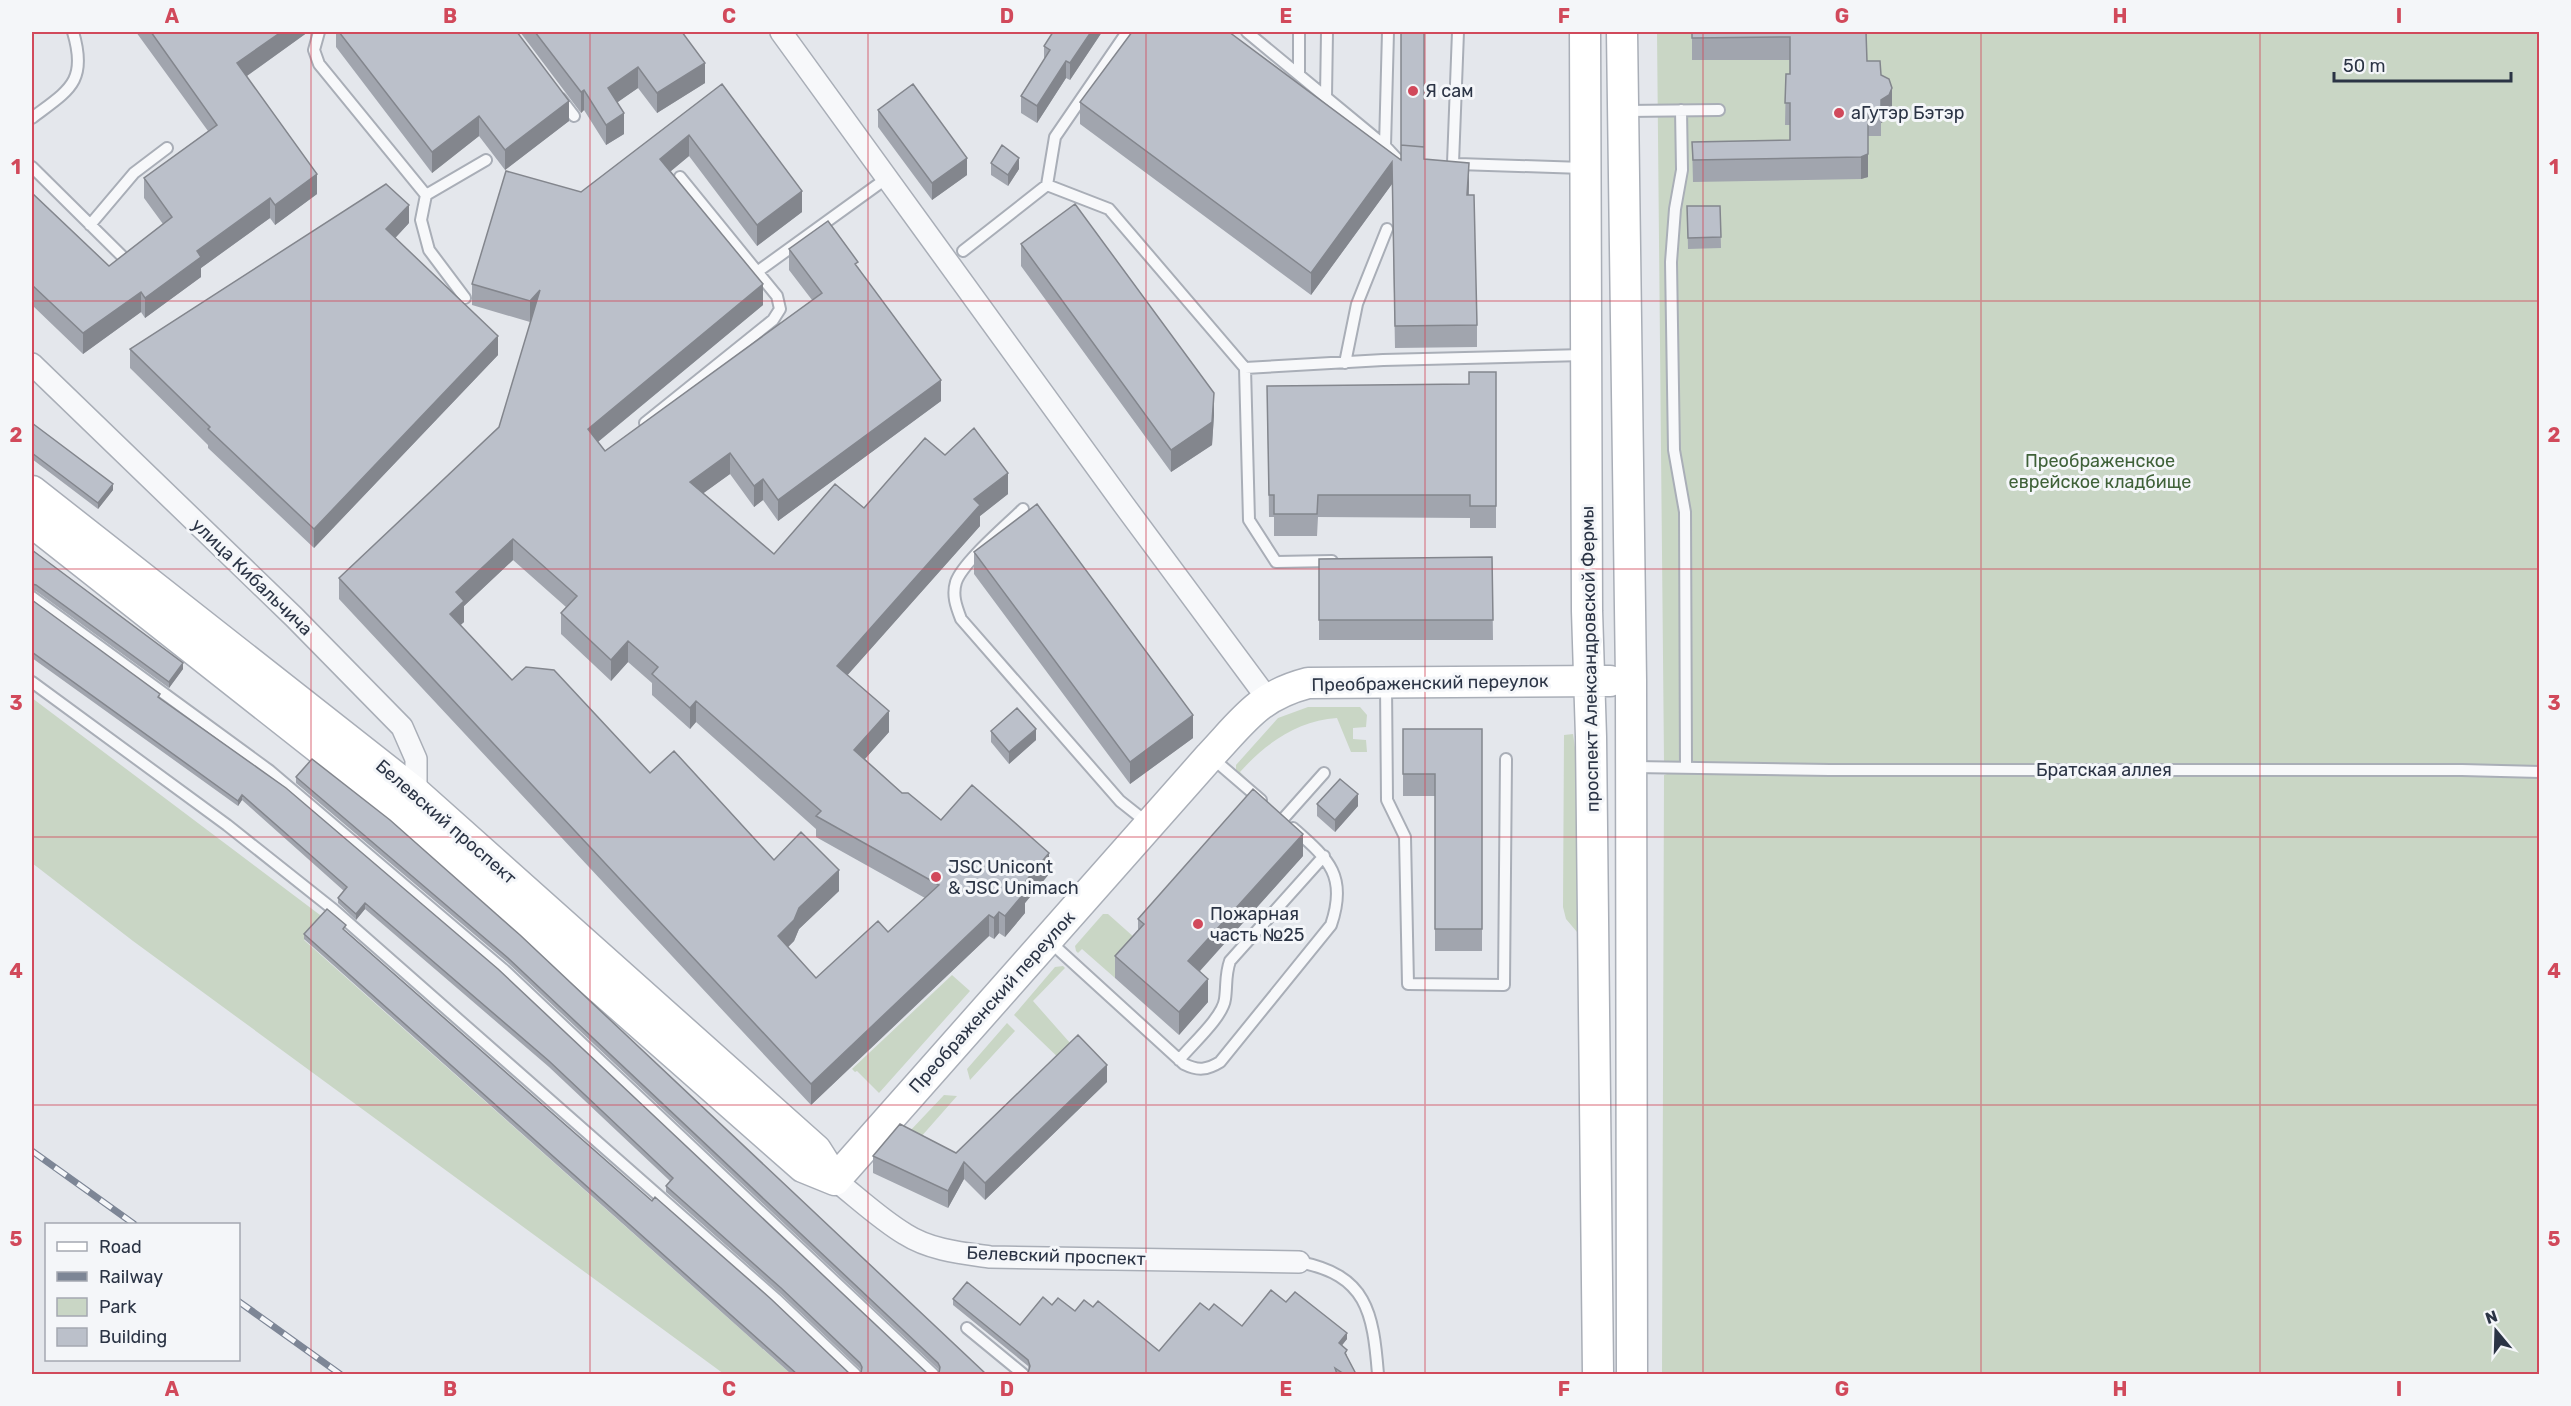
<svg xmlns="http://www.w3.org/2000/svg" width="2571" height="1406" font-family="Rubik,sans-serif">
<rect width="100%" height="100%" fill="#e4e7ec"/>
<path fill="#c9d6c5" d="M1657 32H2539V1374H1662L1664 775 1667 774V761H1664Z
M32 698 324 918 304 940 791 1374H724L133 941 32 863Z
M1308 707H1360L1367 715 1366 727 1353 728V739L1366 740 1367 752H1351L1337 718C1297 721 1266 743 1240 772L1262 794 1236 770V765L1278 718Z
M1573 734 1576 754 1577 932 1566 919 1563 907 1564 735Z
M1103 914H1108L1144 946 1115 978 1082 949 1078 953 1076 951 1075 946Z
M1063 966 1065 968 1033 1001 1078 1052 1065 1064 1014 1015 1055 967Z
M952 975 970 991 879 1093 857 1071 855 1072 852 1069Z
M1007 1023 1015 1031 970 1080 967 1069Z
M944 1095 957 1096 920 1138 909 1132Z"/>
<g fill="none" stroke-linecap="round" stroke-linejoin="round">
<defs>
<path id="lane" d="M319 32 314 50 319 64 426 195 421 220 429 250 465 298
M1247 32 1385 146
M1299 32V74
M1388 32 1385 146 1397 159
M1326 96 1327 32
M561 99 574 116
M1681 110 1682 170 1675 209 1671 262 1674 450 1685 512 1686 768
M1626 111 1719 110
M32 118C69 90 88 82 73 32
M1453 163 1458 32
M1458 164 1583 168
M32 167 124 258
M1047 185 1055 137 1127 32
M426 195 486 160
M90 225 134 173 167 148
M963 251 1047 185 1109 209 1245 368 1383 360 1584 355
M757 272 887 178
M1345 363 1357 304 1387 229
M1245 368 1249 520 1276 562 1332 561
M645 423 773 320 780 309 777 296 680 177
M1023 509C1007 525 963 562 956 582 952 595 956 606 961 619L1120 801 1149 824
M32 597 270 771 503 969 933 1374
M32 682 227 825 334 910 776 1299 855 1374
M1386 685 1387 800 1405 837 1408 984 1504 985 1506 759
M1211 757 1261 800
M1634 767 1830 770H2462L2540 772
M1283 819 1324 773
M1048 940 1184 1064C1198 1071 1207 1070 1220 1062L1331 925C1348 875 1328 859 1293 828
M1179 1060C1191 1045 1223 1017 1225 999 1227 985 1225 975 1230 961L1324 856
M1299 1262C1367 1275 1373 1312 1378 1374
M967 1328 1023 1374"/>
<path id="street" d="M781 32 1124 505 1267 698
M32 364 294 617 402 727 416 759V793L411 800
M835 1180C858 1198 880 1219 905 1234 930 1250 961 1253 990 1257L1299 1262"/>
<path id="secondary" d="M1585 32 1587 611 1591 737 1598 1374
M1622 32 1631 680 1632 1374
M32 491 416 793 816 1150 835 1180
M32 522 401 813 803 1167 835 1180
M835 1180 1210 756C1244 720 1258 696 1308 683L1610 681"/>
</defs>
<use href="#lane" stroke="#a9aeb7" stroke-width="14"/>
<use href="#street" stroke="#a9aeb7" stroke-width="24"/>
<use href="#secondary" stroke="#a9aeb7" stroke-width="33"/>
<use href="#lane" stroke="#f7f8fa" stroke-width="10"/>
<use href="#street" stroke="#f7f8fa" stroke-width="21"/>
<use href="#secondary" stroke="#fff" stroke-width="30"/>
<defs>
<path id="rail" d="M32 1151 134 1224
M238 1301 340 1374"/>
</defs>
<use href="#rail" stroke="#7d8696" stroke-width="7"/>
<use href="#rail" stroke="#f4f6f9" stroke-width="4.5" stroke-dasharray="14" stroke-linecap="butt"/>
</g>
<path fill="#a1a5ae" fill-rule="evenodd" d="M136 32H308L247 76 317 194 275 225 270 218 201 268V277L145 318 141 312 83 354 32 305V193L109 266 163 224 144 198V178L208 131Z
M336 32H517L569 121 505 170 479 136 432 173 336 47Z
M520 32H682L705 83 657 113 638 88 617 102 624 134 606 145 584 110 581 113Z
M1053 32H1102L1070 80 1066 78 1037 123 1021 113V96L1044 60V46Z
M1692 32H1866L1867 61 1881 75 1892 110 1889 118 1881 123V136H1868V177L1861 179 1693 182 1692 142 1790 140V125H1785L1786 74H1790V60H1692Z
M722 84 802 212 757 246 689 156 670 172 763 305 598 442 605 451 812 300 789 270V249L858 267 941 401 778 521 763 500 754 507 730 474 703 493 774 554 864 508 945 455 1008 494 980 516V526L847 675 889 732 865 759 902 793 941 820 1049 874 1025 903V913L1005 937 999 933 994 939 989 936 811 1105 339 599V578L499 427 531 321 530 322 472 305V284L581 192ZM513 560 566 607 561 613V634L611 681 628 662 652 683V695L690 729 696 722 816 829V837L925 898 888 932 816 978 788 947 794 941 799 929 839 891 774 860 650 773 512 680 460 625 464 622V606Z
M1080 102 1401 160 1424 159 1469 185V195L1477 325V347L1395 348 1392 184 1311 295 1080 124Z
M878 110 967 175 932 200 878 127Z
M991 163 1019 169 1008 186 991 175Z
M1687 206H1720L1721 248 1688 249Z
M409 223 395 238 498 355 314 548 208 448V445L130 368V349Z
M1021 244 1214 415 1212 445 1171 472 1021 266Z
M1496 372V528H1470V518L1318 517 1317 536H1274V517H1269L1267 386 1469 384Z
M32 423 113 490 98 509 32 459Z
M32 550 183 669 169 688 36 591 32 590Z
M974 552 1193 738 1130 784 974 574Z
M1492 557 1493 640H1319V559Z
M32 600 160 698 928 1374 861 1373V1371L860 1369 781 1294 666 1192V1186L670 1181 549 1067 365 909 356 920 338 903V898L344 891 242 800 238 806 32 658Z
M1403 729H1482V951H1435V796H1403Z
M991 731 1036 740 1009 764 991 742Z
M312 759 986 1374 939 1373V1371L938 1369 508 963 296 783V777Z
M1317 804 1358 806 1335 832 1317 816Z
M1303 856 1200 971 1208 1002 1179 1035 1115 978V956L1138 930V919Z
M346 931 652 1201 850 1374H853H791L304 939V934Z
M1107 1082 985 1200 964 1179 948 1208 873 1173V1156L956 1153Z
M953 1299 1020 1325 1052 1305 1075 1311 1093 1307 1159 1351 1209 1310 1242 1326 1286 1302 1347 1339 1342 1345 1347 1355V1357L1356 1374H1025L1028 1373 1029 1370 1028 1366 953 1305Z"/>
<path fill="#83868d" d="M281 32H308L237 83V63Z
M1091 32H1102L1070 80V63Z
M1066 61V78L1037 123V106Z
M705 63V83L657 113V93Z
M638 67V88L608 109V88Z
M1892 88V110L1889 118 1881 123V100Z
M584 90V110L581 113V92Z
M569 101V121L505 170V150Z
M624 113V134L606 145V125Z
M479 116V136L432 173V152Z
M689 135V156L660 180V159Z
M1868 154V177L1861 179V157Z
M967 158V175L932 200V183Z
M1019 158V169L1008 186V175Z
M1392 162V184L1311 295V273Z
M1469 163V185L1467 217V195Z
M317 174V194L275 225V205Z
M802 191V212L757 246V225Z
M270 198V218L201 268V277L145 318V298L197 251Z
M409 205V223L386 248V229Z
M763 284V305L588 450V429Z
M540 290V311L530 322V301Z
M141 292V312L83 354V333Z
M498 336V355L314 548V529Z
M941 380V401L778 521V500Z
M1214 393V415L1212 445 1171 472V450Z
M730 453V474L690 503V482Z
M1008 473V494L980 516V526L837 687V666L974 499Z
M763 479V500L754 507V486Z
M113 484V490L98 509V503Z
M513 539V560L464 606V622L450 635V614L456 592Z
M628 641V662L611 681V660Z
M183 663V669L169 688V682Z
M696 701V722L690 729V708Z
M889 711V732L854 771V750Z
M1193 715V738L1130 784V762Z
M1036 729V740L1009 764V752Z
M1358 794V806L1335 832V820Z
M242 795V800L238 806V801Z
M1303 834V856L1188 984V961Z
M1049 853V874L1025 903V913L1005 937V916L1020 888Z
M839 870V891L799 929 794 941 778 957V936L799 908Z
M365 903V909L356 920V914Z
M999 912V933L994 939V918Z
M989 915V936L811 1105V1084Z
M1208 979V1002L1179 1035V1012Z
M1107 1065V1082L985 1200V1183Z
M964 1162V1179L948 1208V1191Z
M1347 1333V1339L1339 1349V1343Z"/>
<path fill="#bbc0ca" stroke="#83868d" stroke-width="1.5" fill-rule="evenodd" d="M151 32H281L237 63 317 174 275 205 270 198 197 251 201 257 145 298 141 292 83 333 32 285V193L109 266 172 217 144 178 217 125Z
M339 32H517L569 101 505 150 479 116 432 152Z
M535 32H682L705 63 657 93 638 67 608 88 624 113 606 125 584 90 581 92Z
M1053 32H1091L1070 63 1066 61 1037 106 1021 96 1050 50 1044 46Z
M1132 32H1229L1401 160V145L1424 147V159L1469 163 1467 195H1474L1477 325 1395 326 1392 162 1311 273 1080 102Z
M1401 32H1424V147L1401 145V146Z
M1692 32H1866L1867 61H1880L1881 75 1889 79 1892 88 1889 95 1881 100V114H1868V154L1861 157 1693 160 1692 142 1790 140V103H1785L1786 74H1790V37L1692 38Z
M722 84 802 191 757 225 689 135 660 159 763 284 588 429 605 451 822 293 789 249 828 221 858 262 855 264 941 380 778 500 763 479 754 486 730 453 690 482 774 554 835 484 864 508 925 438 945 455 974 428 1008 473 974 499 980 505 837 666 889 711 854 750 902 793H908L941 820 972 785 1049 853 1020 888 1025 892 1005 916 999 912 994 918 989 915 811 1084 339 578 499 427 540 290 530 301 472 284 506 171 581 192ZM513 539 577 596 561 613 611 660 628 641 658 667 652 674 690 708 696 701 821 811 816 816 939 885 888 932 878 921 816 978 778 936 794 920 799 908 839 870 801 832 774 860 674 751 650 773 554 670 526 667 512 680 450 614 464 601 456 592Z
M913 84 967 158 932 183 878 110Z
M1002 145 1019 158 1008 175 991 163Z
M386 184 409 205 386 229 498 336 314 529 208 429 210 427 130 349Z
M1075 204 1214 393 1212 422 1171 450 1021 244Z
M1687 206H1720L1721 237 1688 238Z
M1469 372H1496V506H1470V495H1318L1317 514H1274V495H1269L1267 386 1469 384Z
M32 423 113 484 98 503 32 453Z
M1037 504 1193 715 1130 762 974 552Z
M32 550 183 663 169 682 36 585 32 584Z
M1492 557 1493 620H1319V559Z
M32 600 160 694 158 697 286 788 498 969 928 1374H930H858L861 1373 862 1367 860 1363 781 1288 666 1186 673 1178 549 1061 365 903 356 914 338 898 347 887 242 795 238 801 32 652Z
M1017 708 1036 729 1009 752 991 731Z
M1403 729H1482V929H1435V774H1403Z
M312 759 390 820 520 935 986 1374H936L939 1373 940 1367 938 1363 508 958 296 777Z
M1340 779 1358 794 1335 820 1317 804Z
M1253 789 1303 834 1188 961 1208 979 1179 1012 1115 956 1144 924 1138 919Z
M327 909 346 925 343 929 652 1201 655 1197 771 1299 850 1374H853H797L304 934Z
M1078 1035 1107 1065 985 1183 964 1162 948 1191 873 1156 900 1124 956 1153Z
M967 1282 1020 1325 1043 1297 1052 1305 1058 1298 1075 1311 1084 1300 1093 1307 1098 1301 1159 1351 1200 1303 1209 1310 1214 1304 1242 1326 1271 1290 1286 1302 1295 1292 1347 1333 1339 1343 1347 1350 1345 1353 1356 1374H1344L1335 1368 1337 1374H1025L1028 1373 1030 1366 1028 1360 953 1299Z"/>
<path fill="none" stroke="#d1495b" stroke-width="1.5" stroke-opacity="0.55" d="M311 32V1374M590 32V1374M868 32V1374M1146 32V1374M1425 32V1374M1703 32V1374M1981 32V1374M2260 32V1374M32 301H2540M32 569H2540M32 837H2540M32 1105H2540"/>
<g fill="#d1495b" stroke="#f4f6f9" stroke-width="2">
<circle cx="1413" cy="91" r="6"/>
<circle cx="1839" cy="113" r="6"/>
<circle cx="936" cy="877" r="6"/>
<circle cx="1198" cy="924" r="6"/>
</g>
<g text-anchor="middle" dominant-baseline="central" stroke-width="6" stroke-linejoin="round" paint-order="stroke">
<g font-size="18" fill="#2b3445" stroke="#f4f6f9" text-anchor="start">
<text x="1425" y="91">Я сам</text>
<text x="1851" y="113">аГутэр Бэтэр</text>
<text x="948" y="867">JSC Unicont<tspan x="948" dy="21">&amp; JSC Unimach</tspan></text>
<text x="1210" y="914">Пожарная<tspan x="1210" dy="21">часть №25</tspan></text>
</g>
<g font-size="18" fill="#3f6138" stroke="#f4f6f9">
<text x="2100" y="461">Преображенское<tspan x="2100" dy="21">еврейское кладбище</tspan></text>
</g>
<g font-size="18" fill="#2b3445" stroke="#f4f6f9">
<text transform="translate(252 577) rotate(44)">улица Кибальчича</text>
<text transform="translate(1590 659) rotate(-91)">проспект Александровской Фермы</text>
<text transform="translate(1430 683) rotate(-1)">Преображенский переулок</text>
<text x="2104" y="770">Братская аллея</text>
<text transform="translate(446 822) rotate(41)">Белевский проспект</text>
<text transform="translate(992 1002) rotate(-48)">Преображенский переулок</text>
<text transform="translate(1056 1256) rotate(2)">Белевский проспект</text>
</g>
</g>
<rect width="2571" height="1406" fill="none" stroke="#f4f6f9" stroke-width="66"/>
<rect x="45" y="1223" width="195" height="138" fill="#f4f6f9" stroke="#a4a8b1" stroke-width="1.5"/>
<rect x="57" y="1242" width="30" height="9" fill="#ffffff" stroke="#a4a8b1" stroke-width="1.5"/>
<text x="99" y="1253" font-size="18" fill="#2b3445">Road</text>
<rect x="57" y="1272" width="30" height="9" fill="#7d8696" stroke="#a4a8b1" stroke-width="1.5"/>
<text x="99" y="1283" font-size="18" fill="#2b3445">Railway</text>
<rect x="57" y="1298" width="30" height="18" fill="#c9d6c5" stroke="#a4a8b1" stroke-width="1.5"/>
<text x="99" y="1313" font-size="18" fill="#2b3445">Park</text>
<rect x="57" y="1328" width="30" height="18" fill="#bbc0ca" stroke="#a4a8b1" stroke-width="1.5"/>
<text x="99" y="1343" font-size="18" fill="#2b3445">Building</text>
<g transform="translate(2496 1331) rotate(341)" stroke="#f4f6f9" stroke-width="4.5" paint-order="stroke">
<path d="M0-4.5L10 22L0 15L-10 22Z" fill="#2b3445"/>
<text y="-9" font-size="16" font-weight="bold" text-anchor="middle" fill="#2b3445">N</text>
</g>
<path d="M2334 72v9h177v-9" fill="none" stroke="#2b3445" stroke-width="3"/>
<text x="2343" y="72" font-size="18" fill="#2b3445" stroke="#f4f6f9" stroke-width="4.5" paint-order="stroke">50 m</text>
<rect x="33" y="33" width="2505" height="1340" fill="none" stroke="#d1495b" stroke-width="2"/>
<g font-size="20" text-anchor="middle" font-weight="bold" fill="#d1495b">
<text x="172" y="23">A</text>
<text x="450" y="23">B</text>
<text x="729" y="23">C</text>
<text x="1007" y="23">D</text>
<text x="1286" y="23">E</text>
<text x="1564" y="23">F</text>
<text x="1842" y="23">G</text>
<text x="2120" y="23">H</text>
<text x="2399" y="23">I</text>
<text x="16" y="174">1</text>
<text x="2554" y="174">1</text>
<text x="16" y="442">2</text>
<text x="2554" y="442">2</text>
<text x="16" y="710">3</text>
<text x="2554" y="710">3</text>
<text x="16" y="978">4</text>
<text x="2554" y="978">4</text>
<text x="16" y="1246">5</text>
<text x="2554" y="1246">5</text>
<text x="172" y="1396">A</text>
<text x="450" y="1396">B</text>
<text x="729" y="1396">C</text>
<text x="1007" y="1396">D</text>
<text x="1286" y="1396">E</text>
<text x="1564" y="1396">F</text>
<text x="1842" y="1396">G</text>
<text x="2120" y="1396">H</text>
<text x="2399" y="1396">I</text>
</g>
</svg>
